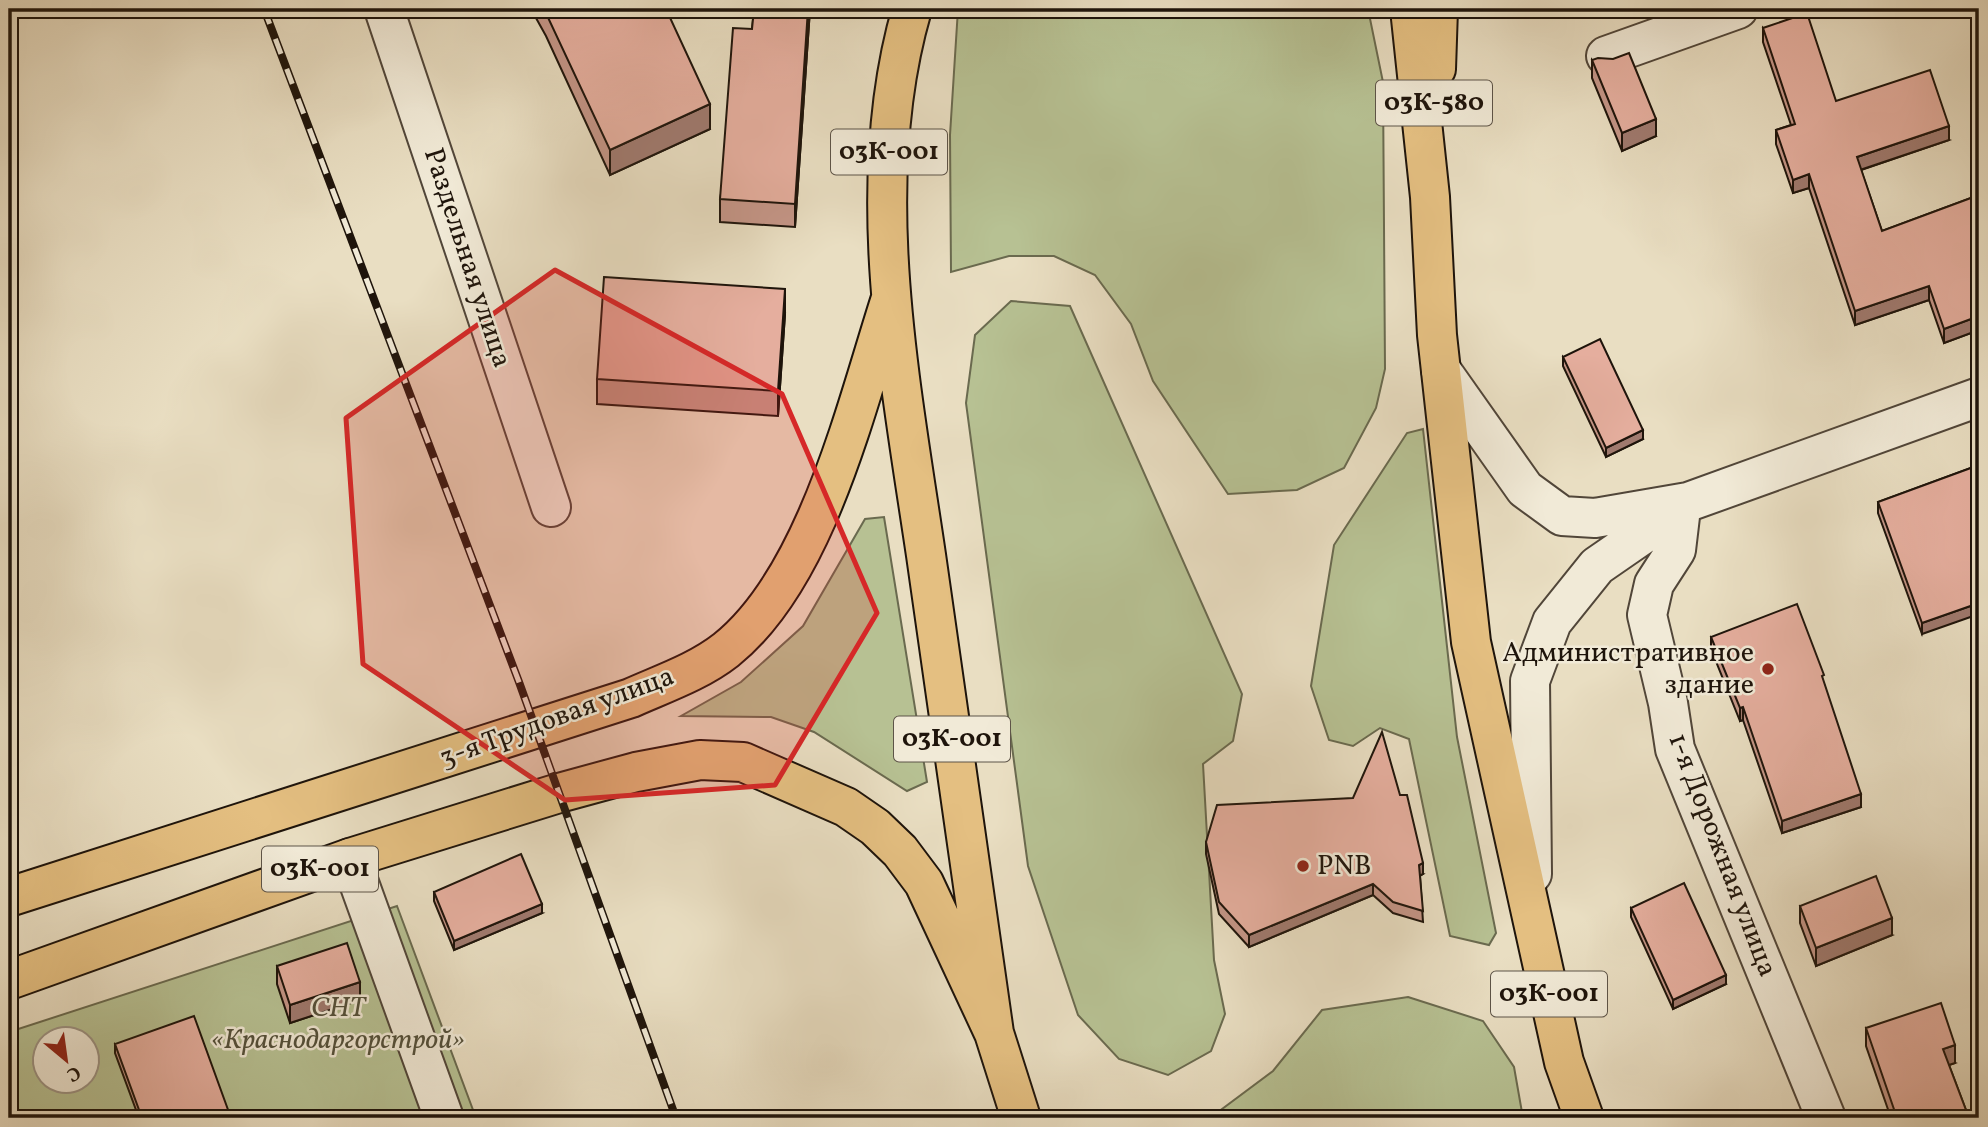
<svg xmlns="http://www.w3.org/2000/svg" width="1988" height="1127" font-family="Vollkorn,serif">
<rect width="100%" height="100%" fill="#e9dec2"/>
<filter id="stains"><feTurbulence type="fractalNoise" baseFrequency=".00286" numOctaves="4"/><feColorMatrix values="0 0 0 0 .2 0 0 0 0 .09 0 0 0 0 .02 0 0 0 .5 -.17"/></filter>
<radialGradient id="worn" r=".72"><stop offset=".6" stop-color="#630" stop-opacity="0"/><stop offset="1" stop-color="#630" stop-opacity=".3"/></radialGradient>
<path fill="#b7c193" stroke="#6a6a4f" stroke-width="2" fill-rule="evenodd" d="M958 9H1368L1383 82 1385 369 1376 408 1344 468 1297 490 1228 494 1153 381 1131 324 1095 275 1054 256H1009L951 272 950 135Z
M1011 301 1070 306 1242 694 1233 741 1203 764 1214 960 1225 1014 1211 1051 1168 1075 1119 1059 1078 1015 1028 866 966 403 975 335Z
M1423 429 1457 737 1496 933 1489 945 1450 936 1409 739 1380 728 1353 746 1329 740 1311 686 1334 545 1407 433Z
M884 517 927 782 907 791 814 732 771 717 681 716 741 682 803 626 865 519Z
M397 906 476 1118H9V1032ZM46 1040H88V1082H46Z
M1408 997 1483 1021 1514 1067 1523 1118H1210L1273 1071 1322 1010Z"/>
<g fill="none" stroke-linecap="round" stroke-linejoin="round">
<defs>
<path id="minor" d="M384 9 551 507
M1606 56 1738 9
M1441 370 1525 489 1562 516 1595 518 1688 502 1979 397
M1681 508 1676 550 1654 584 1647 615 1668 703 1675 749 1826 1118
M350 858 444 1118
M1532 874 1530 681 1552 622 1597 566 1681 508"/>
<path id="major" d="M912 9C861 183 900 379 926 555 948 714 971 873 994 1033L1021 1118
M1410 9 1430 197 1437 335 1471 642 1564 1062 1584 1118
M1436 69 1438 9
M9 897 631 698C662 684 698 672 726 650 817 577 856 406 891 298
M9 980 350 858 559 793 636 772 700 760 743 762 846 807 875 827 900 851 924 883 994 1033"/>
</defs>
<use href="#minor" stroke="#514639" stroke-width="42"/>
<use href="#major" stroke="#1e140b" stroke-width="42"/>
<use href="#minor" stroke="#f1ead7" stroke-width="38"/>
<use href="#major" stroke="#e4bf81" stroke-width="38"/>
<defs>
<path id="rail" d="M264 9 519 682 676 1118"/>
</defs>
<use href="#rail" stroke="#1e140b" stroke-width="8"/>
<use href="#rail" stroke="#f1ead7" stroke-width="5" stroke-dasharray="16" stroke-linecap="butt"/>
</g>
<path fill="#c59688" stroke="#1e140b" stroke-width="2" d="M531 9H666L710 129 610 175 546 36Z
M754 9H810L795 227 720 222V199L752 29Z
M1763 28 1836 101 1949 140 1861 170 1882 231 1979 195V330L1944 343 1929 300 1855 325 1809 188 1793 193 1776 144V130L1791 125 1763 42Z
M1592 60 1656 136 1622 151 1592 78Z
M785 314 778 416 597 404V379Z
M1563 357 1643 439 1606 457 1563 366Z
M1979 465 1922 634 1878 513V502Z
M1711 637 1824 684 1861 807 1782 833 1743 720 1740 721 1711 649Z
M1206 842 1423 874 1420 876 1423 922 1393 913 1373 895 1249 947 1219 914 1206 854Z
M434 892 542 913 454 950 434 901Z
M1800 906 1892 935 1816 966 1800 923Z
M1631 908 1726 984 1673 1009 1631 917Z
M277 966 360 1000 290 1023 277 984Z
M1866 1028 1955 1063 1949 1065 1969 1118H1891L1866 1046Z
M115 1044 231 1118H139L115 1053Z"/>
<path fill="#a07a6f" stroke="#1e140b" stroke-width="2" d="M808 9H810L795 227V204Z
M710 104V129L610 175V150Z
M1656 119V136L1622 151V133Z
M1949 126V140L1857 171V157Z
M1809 174V188L1793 193V180Z
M1929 286V300L1855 325V311Z
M785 289V314L778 416V391Z
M1979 316V330L1944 343V329Z
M1643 430V439L1606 457V448Z
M1979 603V614L1922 634V623Z
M1743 707V720L1740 721V708Z
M1861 794V807L1782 833V821Z
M1423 863V874L1419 876V865Z
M1373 884V895L1249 947V935Z
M542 904V913L454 950V941Z
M1892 918V935L1816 966V948Z
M1726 975V984L1673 1009V1000Z
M360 982V1000L290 1023V1005Z
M1955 1045V1063L1943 1067V1049Z"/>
<path fill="#e5ae9e" stroke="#1e140b" stroke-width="2" d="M544 9H666L710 104 610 150Z
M754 9H808L795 204 720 199 733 28 752 29Z
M1807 13 1836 101 1930 70 1949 126 1857 157 1882 231 1979 195V316L1944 329 1929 286 1855 311 1809 174 1793 180 1776 130 1795 124 1763 28Z
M1629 53 1656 119 1622 133 1592 60 1598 58 1613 59Z
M604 277 785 289 778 391 597 379Z
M1600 339 1643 430 1606 448 1563 357Z
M1979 465V603L1922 623 1878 502Z
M1797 604 1824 675 1822 676 1861 794 1782 821 1743 707 1740 708 1711 637Z
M1382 732 1400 795H1407L1423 863 1419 865 1423 911 1393 902 1373 884 1249 935 1219 902 1206 842 1217 805 1353 798Z
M521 854 542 904 454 941 434 892Z
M1876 876 1892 918 1816 948 1800 906Z
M1684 883 1726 975 1673 1000 1631 908Z
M347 943 360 982 290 1005 277 966Z
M1941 1003 1955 1045 1943 1049 1969 1118H1897L1866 1028Z
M194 1016 231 1118H142L115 1044Z
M9 1084 21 1118H9Z"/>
<path fill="#d62828" fill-opacity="0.2" stroke="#d62828" stroke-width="5" stroke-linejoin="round" d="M555 270 782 394 877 613 775 785 565 800 363 664 346 418Z"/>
<g fill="#8f2418" stroke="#f1ead7" stroke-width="2.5">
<circle cx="1768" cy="669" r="7"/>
<circle cx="1303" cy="866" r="7"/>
</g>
<g text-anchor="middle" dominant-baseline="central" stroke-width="5" stroke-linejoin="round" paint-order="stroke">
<g fill="#f1ead7" stroke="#5d5448" stroke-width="2">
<rect x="1376" y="80.5" width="116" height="45" rx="5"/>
<rect x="831" y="129.5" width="116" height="45" rx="5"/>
<rect x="894" y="716.5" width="116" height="45" rx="5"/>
<rect x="262" y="846.5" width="116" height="45" rx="5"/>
<rect x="1491" y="971.5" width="116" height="45" rx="5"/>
</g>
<g font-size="26" font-weight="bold" fill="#1e140b">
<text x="1434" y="103">03К-580</text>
<text x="889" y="152">03К-001</text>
<text x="952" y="739">03К-001</text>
<text x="320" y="869">03К-001</text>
<text x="1549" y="994">03К-001</text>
</g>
<g font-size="28" fill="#1e140b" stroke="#f1ead7">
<text transform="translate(467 258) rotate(72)">Раздельная улица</text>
<text transform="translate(557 718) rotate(-20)">3-я Трудовая улица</text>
<text transform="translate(1722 855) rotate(69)">1-я Дорожная улица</text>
</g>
<g font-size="28" fill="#1e140b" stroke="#f1ead7" text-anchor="end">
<text x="1754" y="653">Административное<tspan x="1754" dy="32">здание</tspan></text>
<text x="1317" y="866" text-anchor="start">PNB</text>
</g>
<g font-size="28" font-style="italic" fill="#54513b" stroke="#f1ead7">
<text x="338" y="1008">СНТ<tspan x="338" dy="32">«Краснодаргорстрой»</tspan></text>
</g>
</g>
<rect width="1988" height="1127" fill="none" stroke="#e9dec2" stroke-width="35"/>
<rect x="10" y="10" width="1967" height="1106" fill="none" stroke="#1e140b" stroke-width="3.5"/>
<rect x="18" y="18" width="1953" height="1092" fill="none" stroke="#1e140b" stroke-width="2"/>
<g transform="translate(66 1060) rotate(151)"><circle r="33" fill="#f1ead7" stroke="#9d9485" stroke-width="2"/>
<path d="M0-5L12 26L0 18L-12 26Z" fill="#8f2418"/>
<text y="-10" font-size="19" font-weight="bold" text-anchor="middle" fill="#1e140b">С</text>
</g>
<rect width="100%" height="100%" filter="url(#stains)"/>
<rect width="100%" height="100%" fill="url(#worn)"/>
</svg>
